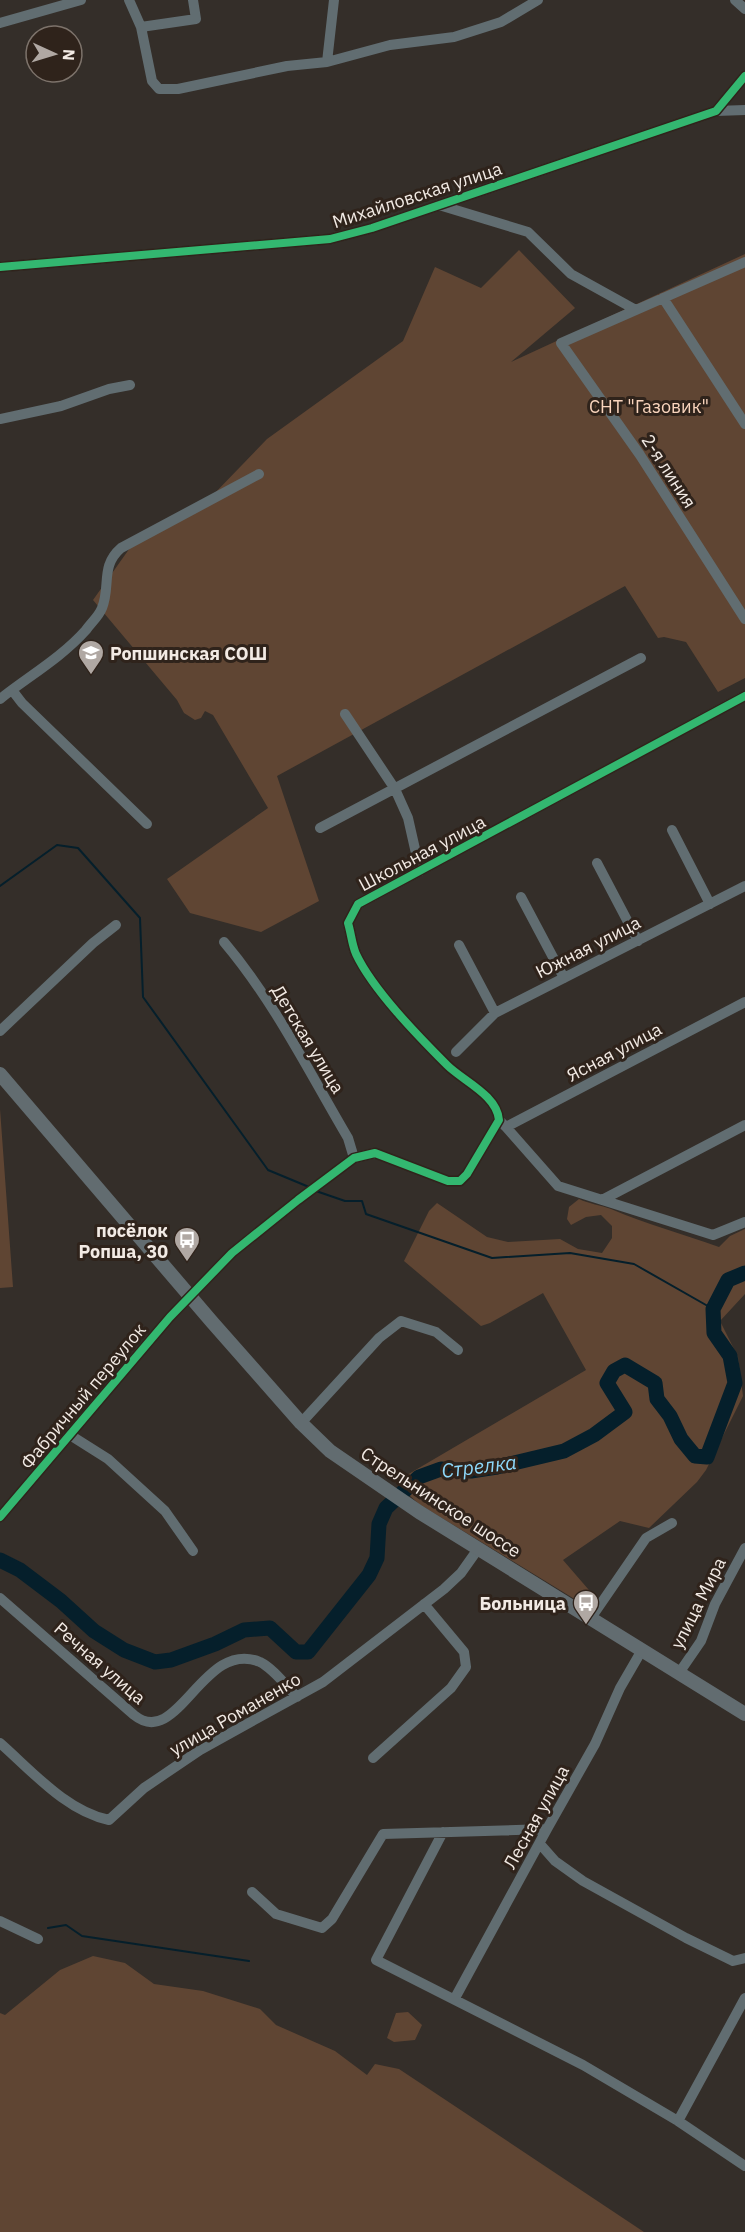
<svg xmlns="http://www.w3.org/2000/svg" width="745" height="2232" font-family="'IBM Plex Sans',sans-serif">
<rect width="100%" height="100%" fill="#342e29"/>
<path fill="#5f4533" d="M519 250 575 308 511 362 745 254V678L718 692 686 642 664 637 658 638 625 586 277 776 319 901 261 932 190 913 167 879 268 808 213 715 205 711 201 718 195 720 184 713 177 700 93 600 132 545 212 496 267 439 403 341 435 267 481 288Z
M0 1109 13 1287 0 1288Z
M579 1199C589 1204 601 1205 611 1209 646 1224 683 1234 719 1247L730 1236 745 1229V1294L720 1321 738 1357 743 1396 706 1470 697 1482 649 1528 620 1521 563 1560 595 1597 586 1606 419 1504 395 1482 586 1370 543 1293 490 1323 481 1326 404 1261 429 1211 437 1203 487 1237 508 1242 560 1239 578 1249 602 1253 612 1238V1226L601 1215 586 1217 571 1225 567 1219 569 1207Z
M93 1956 125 1963 154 1984 203 1991 260 2009 276 2025 335 2051 367 2075 375 2064 399 2069 644 2232H0V2013L5 2015 60 1970Z
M408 2012 422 2025 415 2040 394 2042 387 2038 396 2013Z"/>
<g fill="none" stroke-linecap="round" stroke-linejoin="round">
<path stroke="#051f2b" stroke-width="2" d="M0 886 57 845 78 848 140 918 143 997 268 1170 309 1187
M316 1191 345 1201H362L366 1214 492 1258 570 1253 634 1264 713 1309
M48 1928 66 1925 82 1936 249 1961"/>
<path stroke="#051f2b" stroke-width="15" d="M0 1560 20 1570 61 1601 94 1631 124 1650 155 1662 171 1660 215 1644 244 1630 270 1628 296 1652H308L369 1575 377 1558 379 1524 386 1508 419 1477 441 1469 471 1471 497 1467 564 1451 594 1435 625 1412 607 1383 614 1371 625 1365 655 1383 657 1399 670 1416 681 1439 695 1456 707 1457 735 1383 730 1356 714 1333 713 1309 728 1280 745 1273"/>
<path stroke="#616d71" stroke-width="10" d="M129 0 141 27 152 81 159 89H178L287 66 327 62 390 45 454 37 501 22 538 0
M735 0 745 9
M0 23 81 0
M141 27 196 19 193 0
M327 62 334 0
M716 111 745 110
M439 205 528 232 571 274 636 310
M745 262 561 343 640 455 745 619
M0 267 330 239 372 228 716 111 745 76
M663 298 745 424
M0 419 61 406 109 389 130 385
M12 690 22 703 147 824
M0 699C29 676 61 658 86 630 91 623 99 616 102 608 111 586 100 566 121 548L259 474
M345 714 395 789 408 818 420 871
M320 828 641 658
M672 830 710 904
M597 863 638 941
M521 897 564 978
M224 942C274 1001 309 1072 348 1138L354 1158
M459 945 495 1013
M0 1031 93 943 116 925
M456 1052 495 1013 745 886
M499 1120 506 1127 745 1002
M506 1127 558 1186 713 1235 745 1222
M602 1200 745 1125
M301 1423 379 1338 401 1321 436 1332 458 1350
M70 1435 108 1459 165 1511 193 1551
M0 1517 170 1317 232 1253 298 1200 354 1158 375 1153 448 1181H460L467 1174 499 1120C497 1095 463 1081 447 1065 418 1036 373 990 356 954 352 945 351 933 348 923L358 904 745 696
M0 1598 134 1715C178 1751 203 1638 260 1662 274 1669 286 1686 297 1697
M591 1618 646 1538 672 1523
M679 1673 701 1641 715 1604 745 1548
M0 1743C32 1771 66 1811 109 1820L144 1788 200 1750 323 1682 444 1589 461 1573 478 1549
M373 1758 451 1688 466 1667 464 1652 424 1604
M443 1832 376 1960 583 2065 678 2121 745 2166
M540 1844 555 1861 583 1881 686 1938 733 1961 745 1958
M252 1892 276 1914 322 1928 332 1919 383 1834 547 1829
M0 1921 38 1939
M455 1998 547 1829 595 1744 620 1688 642 1650
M678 2121 745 1998"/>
<path stroke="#626c70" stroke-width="14" d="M0 1074 212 1322 301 1423 330 1451 419 1512 745 1714"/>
<defs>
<path id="cycleway" d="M0 267 330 239 372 228 716 111 745 76
M0 1517 170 1317 232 1253 298 1200 354 1158 375 1153 448 1181H460L467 1174 499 1120C497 1095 463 1081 447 1065 418 1036 373 990 356 954 352 945 351 933 348 923L358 904 745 696"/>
</defs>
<use href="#cycleway" stroke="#2f231b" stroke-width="11"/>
<use href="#cycleway" stroke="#33b770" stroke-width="8"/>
</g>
<defs>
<symbol id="school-pin" viewBox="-11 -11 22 30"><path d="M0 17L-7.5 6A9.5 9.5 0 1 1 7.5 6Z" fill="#b0a8a3" stroke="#2f231b"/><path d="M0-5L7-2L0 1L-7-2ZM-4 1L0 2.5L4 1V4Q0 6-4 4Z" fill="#fff"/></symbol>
<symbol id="bus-pin" viewBox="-11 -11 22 30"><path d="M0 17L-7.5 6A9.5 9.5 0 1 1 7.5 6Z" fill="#b0a8a3" stroke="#2f231b"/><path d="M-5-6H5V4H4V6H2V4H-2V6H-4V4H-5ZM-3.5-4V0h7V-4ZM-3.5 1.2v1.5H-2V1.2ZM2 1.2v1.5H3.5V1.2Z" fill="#fff"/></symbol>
</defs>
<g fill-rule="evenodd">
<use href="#school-pin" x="76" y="638" width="30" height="40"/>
<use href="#bus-pin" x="172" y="1225" width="30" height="40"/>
<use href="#bus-pin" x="571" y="1588" width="30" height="40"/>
</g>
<g text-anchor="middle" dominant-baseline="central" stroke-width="6" stroke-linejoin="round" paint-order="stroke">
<g font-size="18" fill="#f2eae4" stroke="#2f231b">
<text transform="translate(417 195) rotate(-18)">Михайловская улица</text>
<text transform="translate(669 471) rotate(57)">2-я линия</text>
<text transform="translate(422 853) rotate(-28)">Школьная улица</text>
<text transform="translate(588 947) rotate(-27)">Южная улица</text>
<text transform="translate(308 1039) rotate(59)">Детская улица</text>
<text transform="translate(614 1052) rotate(-28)">Ясная улица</text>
<text transform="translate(83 1396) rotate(-50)">Фабричный переулок</text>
<text transform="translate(441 1502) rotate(33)">Стрельнинское шоссе</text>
<text transform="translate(698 1603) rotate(-63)">улица Мира</text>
<text transform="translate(100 1663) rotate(41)">Речная улица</text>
<text transform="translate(235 1714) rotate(-30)">улица Романенко</text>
<text transform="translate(536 1817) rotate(-61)">Лесная улица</text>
</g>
<g font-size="18" fill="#fad5bd" stroke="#2f231b">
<text x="649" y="406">СНТ "Газовик"</text>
</g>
<g font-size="18" font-weight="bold" fill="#f2eae4" stroke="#2f231b" text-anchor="end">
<text x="110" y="653" text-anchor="start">Ропшинская СОШ</text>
<text x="168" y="1230">посёлок<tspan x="168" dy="21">Ропша, 30</tspan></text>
<text x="566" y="1603">Больница</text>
</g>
<g font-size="20" font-style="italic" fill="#8dd8fa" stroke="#2f231b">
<text transform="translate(479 1466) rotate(-7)">Стрелка</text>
</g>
</g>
<g transform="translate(54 54) rotate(94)"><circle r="28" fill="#2f231b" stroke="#7d736b" stroke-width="1.5"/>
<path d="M0-4.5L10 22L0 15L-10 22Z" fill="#b0a8a3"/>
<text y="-9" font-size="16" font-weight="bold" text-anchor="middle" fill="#f2eae4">N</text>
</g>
</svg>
